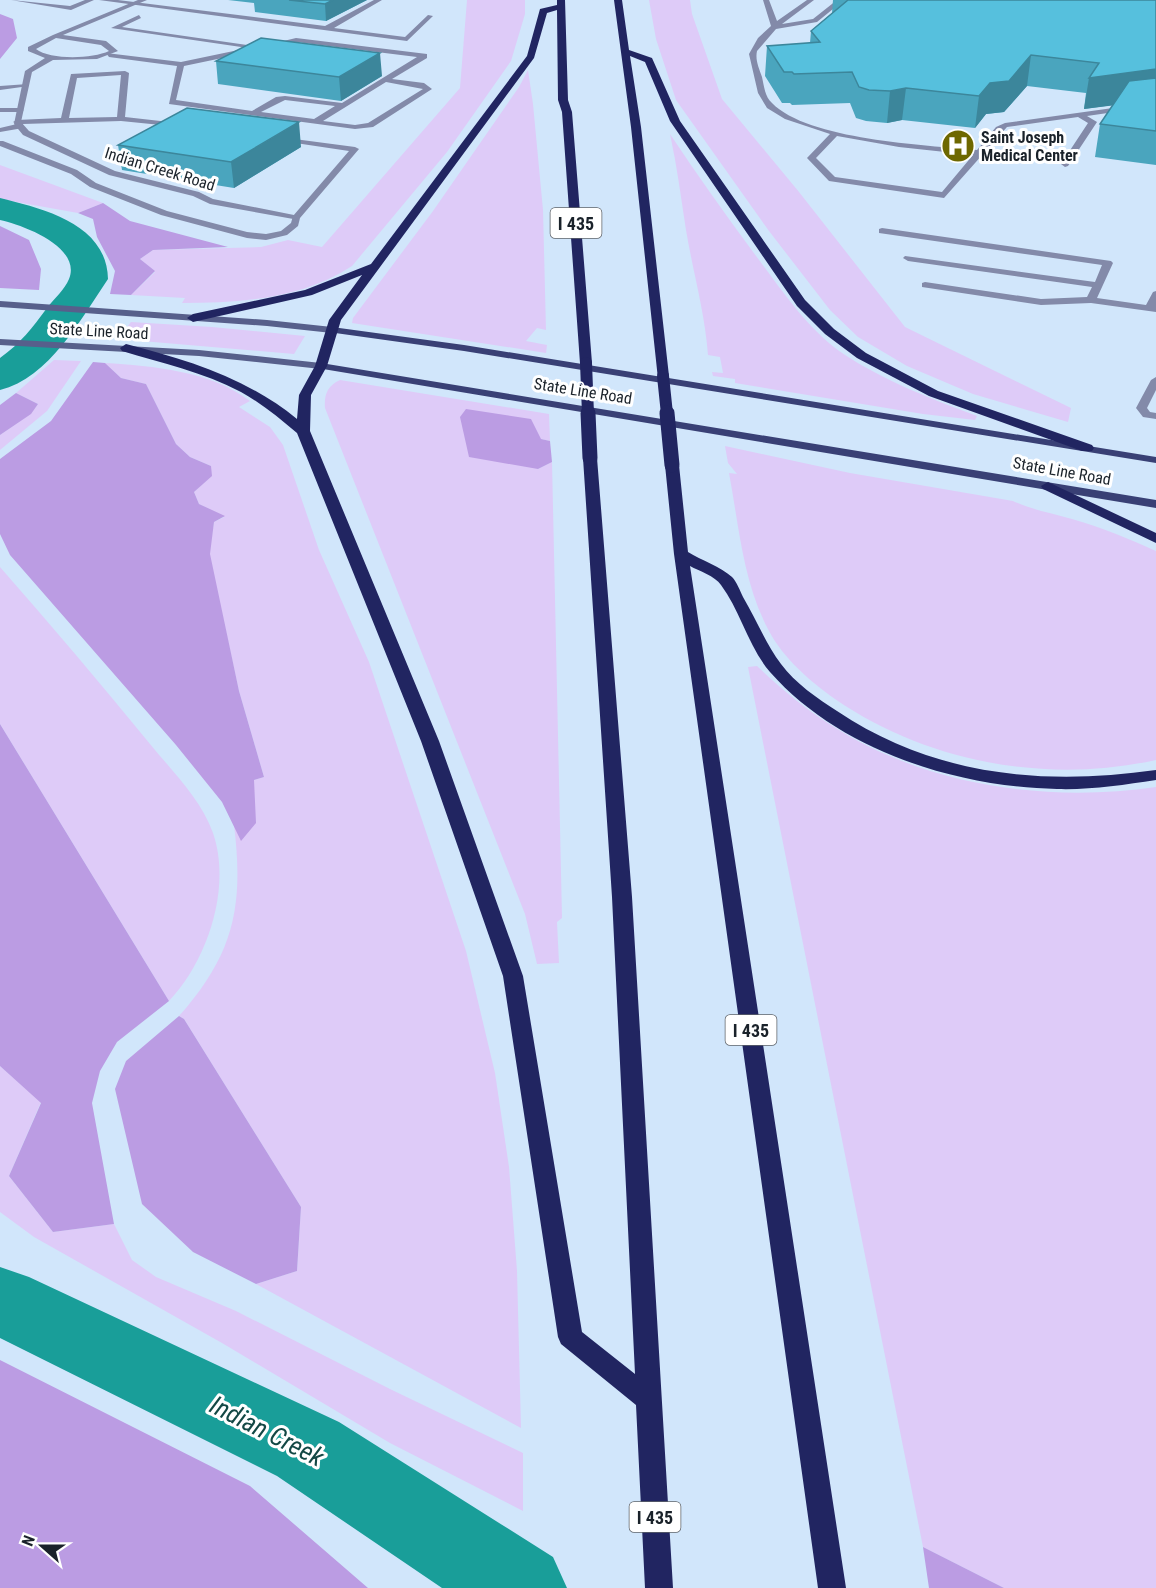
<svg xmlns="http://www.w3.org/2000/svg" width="1156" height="1588" font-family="'Roboto Condensed',sans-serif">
<rect width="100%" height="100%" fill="#d1e6fb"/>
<path fill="#decbf8" d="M467 0H525V14L511 61 447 152 352 266C301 299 242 303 182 303L185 298 131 295 155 272 140 259 153 250 261 247 288 240 322 247 460 88Z
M649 0H690L692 14 722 99 799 192 905 327 1071 408 1068 422 973 394 907 366 858 337 830 310 769 231 676 100 656 39Z
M528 70 533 104 543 210 546 330 537 328 526 341 547 345 546 353 352 323 353 318 433 211 519 87Z
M670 134C700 179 732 224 765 268 788 299 812 333 845 355 885 381 931 399 977 416L975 420 923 414 735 383V379L713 376 712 372 723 373 720 357 708 355C705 313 693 272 686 230 681 198 677 166 670 134Z
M0 165 103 203 78 213 0 199Z
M131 322 212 327 305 336 294 354 118 339Z
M54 360 81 361 47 411 0 450V435L30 414 38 404 16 393Z
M105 363C153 366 211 371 250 401L239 407 270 427 283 445 319 550 369 662 466 951 495 1073 509 1167 517 1271 521 1428 256 1284 297 1271 301 1207 184 1019 179 1016C234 954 244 906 234 825L242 840 254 780 264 777 239 691 209 554 214 522 224 517 199 504 194 492 211 476V466L190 457 176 444 146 384 121 378Z
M340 380 549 414 550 441 541 439 538 469 552 462 562 918 557 922 559 963 537 964 525 914 325 408C324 395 327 386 340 380Z
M725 446 850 473 1013 501C1032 510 1052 513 1072 519 1101 527 1129 539 1156 551V760C1047 784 928 763 835 699 811 682 783 658 769 631 743 583 739 526 729 473L737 474 728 463Z
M0 567C51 625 101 684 150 744 172 771 201 799 213 833 232 888 207 961 169 1001L0 724Z
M757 666C780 688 804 708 831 725 925 786 1047 803 1156 787V1588H1004L923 1547 748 667Z
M0 1066 41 1102 9 1176 53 1232 114 1224 132 1260 156 1277 236 1311 390 1389 523 1453V1511L390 1443 222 1343 34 1237 0 1212Z"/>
<path fill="#bb9ce3" d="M0 14 13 19 17 38 0 59Z
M103 203 130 221 228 247 153 250 140 259 155 271 131 295 110 294 115 271 97 237 93 219 78 213Z
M0 226 29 240 41 269 39 290 0 288Z
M93 362 105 363 121 378 146 384 176 444 190 457 211 466 212 476 194 492 199 504 225 516 214 522 210 554 239 691 264 777 254 780 256 823 241 841 222 802 176 745 10 555 0 534V459L51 421Z
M16 393 38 404 31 414 0 435V405Z
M466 409 531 419 541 439 550 441 552 462 538 469 469 457 460 417Z
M0 724 169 1001 117 1042 100 1071 92 1103 114 1224 53 1232 9 1176 41 1103 0 1066Z
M179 1016 184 1019 301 1207 297 1271 256 1284 193 1252 142 1204 115 1089 126 1061Z
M0 1360 250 1486 368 1588H0Z
M923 1547 1004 1588H929Z"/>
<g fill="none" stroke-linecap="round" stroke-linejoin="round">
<path fill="#199e99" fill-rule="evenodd" d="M0 198C44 209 107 224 108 279 81 319 49 378 0 390V358C21 343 32 328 47 308 54 299 65 289 69 279 82 247 23 225 0 220Z
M0 1267 29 1277 339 1422 553 1557 567 1588H442L277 1476 0 1338Z"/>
<path fill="#838aa9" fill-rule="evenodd" d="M11 0 70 6 85 0H94L71 10Z
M99 0H118L325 26 374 0H382L334 28 405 37 428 15 433 16 407 41Z
M763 0H769L777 21 807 0H814L782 24 813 19 837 0H844L817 22 776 29 757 51C755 60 759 68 762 77 764 86 765 97 772 103 808 140 925 145 977 150L996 127 1005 123 1156 102V106L1087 116 1097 122 1068 166 1065 167 1061 164 1088 123 1078 117 1007 127 944 198 829 181 807 158 830 134 785 119 767 108 758 93 749 54 758 38 771 26ZM837 136 899 147 973 155 942 192 835 177 816 158Z
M139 15 141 18 122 27 254 46 248 48 251 52 184 66 176 100 252 111 276 97 285 96 342 103 417 57 296 42 271 47 267 45 296 38 427 54V58L392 79 424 83 432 89 373 127 355 129 169 104 177 66 109 57 106 53 181 62 248 48 111 28ZM386 82 423 89 368 123 355 125 323 121ZM285 100 335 106 314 119 261 112Z
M125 71 129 73 125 117 178 123H181V127L121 121 23 124V128L0 132V128L17 124 13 122 17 120 61 118 71 74ZM121 75 117 117 69 118 77 78Z
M28 84 29 86 0 90V86Z
M0 108H20L24 110 20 112H0Z
M279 137 355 147 359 149 300 218 298 226 287 235 266 240 247 238 161 215 90 187 71 174 0 146V141H3L77 170 96 183 167 211 247 232 266 234 281 231 291 223 293 216 349 151 282 141H279Z
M882 228 1111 261 1113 263 1097 298 1146 305 1153 292 1156 291V312L1091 303 1041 305 922 287V283L925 282 1041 299 1087 297 1092 287 908 261 903 258 905 256 1095 282 1102 265 879 233V229Z
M1156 377V390L1147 408 1150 412 1156 413V419L1143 417 1136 408 1151 380Z"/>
<path fill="#838aa9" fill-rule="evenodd" d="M138 0H147L63 35 106 41 118 51 97 59 53 60 32 72 21 122 29 131 115 171 199 192 213 199 299 216V220L210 204 193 196 109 175 23 135 14 124 25 71 45 58 28 51V47L53 35ZM56 38 101 45 109 51C92 59 50 60 36 49Z"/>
<path fill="#575f8b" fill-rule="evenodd" d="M0 301 267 320 332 327 337 330 332 333 267 326 0 307Z
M0 339 199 350 321 363 326 366 321 369 199 356 0 345Z"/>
<path fill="#394075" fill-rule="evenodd" d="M332 327 464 345 1156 457V463L464 351 328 332V328Z
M321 363 1156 500V508L317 368 316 366Z"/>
<path fill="#212561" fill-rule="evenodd" d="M557 0H565L568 100 572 112 592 363 586 367 580 363 562 112 558 100 557 10 547 13 534 58 341 320 327 366 311 395 310 431 439 741 523 976 582 1332 635 1374 612 897 583 458 590 454 597 458 632 897 673 1588H645L636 1405 561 1344 558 1337 503 976 421 741 297 433C279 418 261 403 241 392 203 372 162 363 122 351L120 348 126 344C188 360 247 378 297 419L299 395 315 366 329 320 362 275 312 295 193 322 187 318 193 314 305 290 371 264 527 56 540 9 557 5Z
M614 0H622L629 50 652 58 680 121 805 300 834 329 866 353 938 391 1092 445 1094 448 1092 451H1082L929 396 857 358 825 334 797 306 670 121 645 62 630 56 641 127 669 376 663 380 658 379 631 127Z
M672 461 679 465 688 552C701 560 721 567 732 577 737 582 740 591 743 597 756 619 766 644 781 664 795 683 818 699 837 711 934 776 1043 786 1156 770V780C1123 785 1090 790 1057 789 955 787 839 750 770 672 749 648 740 610 721 585 715 576 699 571 690 566L846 1588H818L674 554 665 465Z
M1048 482 1156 533V543L1043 489 1041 486Z"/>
<path stroke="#212561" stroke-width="12" d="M586 363 588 414
M663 376 667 414"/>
<path stroke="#212561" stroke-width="15" d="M588 413 590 458
M667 413 672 465"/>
</g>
<path fill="#4aa5be" d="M228 0H367L326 21 255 12 254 3Z
M833 0H1156V165L1095 157 1100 124 1113 105 1084 109 1086 93 1027 86 1004 112 986 114 975 128 902 120 887 123 866 121 856 118 850 103 792 105 790 103H782L765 76 767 46 810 43 811 31 832 13Z
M216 61 382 76 341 101 218 84Z
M118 145 301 147 234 188 122 170Z"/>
<path fill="#3c869b" d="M333 0H367L326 21 325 4Z
M380 53 382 76 341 101 339 77Z
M1031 55 1027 86 1004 112 986 114 975 128 979 96 990 83Z
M1156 69V100L1084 109 1089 78Z
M906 88 902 120 887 123 890 91Z
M299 122 301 147 234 188 231 162Z"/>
<path fill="#56c0dd" stroke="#3c869b" stroke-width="1.5" d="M289 0H333L325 4Z
M848 0H1156V69L1089 78 1099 63 1031 55 1009 81 990 83 979 96 906 88 890 91 869 90 859 87 852 72 794 74 792 72H784L767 46 820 42 811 31Z
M261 38 380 53 339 77 216 61Z
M1156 78V131L1100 124 1129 81Z
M187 108 299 122 231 162 118 145Z"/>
<defs>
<symbol id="hospital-disc" viewBox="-11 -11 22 22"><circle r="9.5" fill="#6e6800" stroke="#fff"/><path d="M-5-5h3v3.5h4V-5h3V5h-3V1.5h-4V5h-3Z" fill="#fff"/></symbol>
</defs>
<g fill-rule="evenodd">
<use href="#hospital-disc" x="939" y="127" width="38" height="38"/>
</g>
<g text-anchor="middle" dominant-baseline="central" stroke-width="6" stroke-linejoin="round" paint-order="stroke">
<g font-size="16" font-weight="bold" fill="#1a222a" stroke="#fff" text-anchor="start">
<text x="981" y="137">Saint Joseph<tspan x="981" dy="18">Medical Center</tspan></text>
</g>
<g font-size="16" fill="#1a222a" stroke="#fff">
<text transform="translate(160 169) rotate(17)">Indian Creek Road</text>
<text transform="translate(99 331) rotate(3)">State Line Road</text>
<text transform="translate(583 391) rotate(9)">State Line Road</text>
<text transform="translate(1062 471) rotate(10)">State Line Road</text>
</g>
<g fill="#fff" stroke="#5f646a" stroke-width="1.5">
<rect x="550.5" y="208" width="51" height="30" rx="4.5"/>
<rect x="725.5" y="1015" width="51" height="30" rx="4.5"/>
<rect x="629.5" y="1502" width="51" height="30" rx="4.5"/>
</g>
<g font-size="18" font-weight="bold" fill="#1a222a">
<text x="576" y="223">I 435</text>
<text x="751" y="1030">I 435</text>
<text x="655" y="1517">I 435</text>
</g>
<g font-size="26" font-style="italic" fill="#134845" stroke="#fff">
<text transform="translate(267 1431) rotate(27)">Indian Creek</text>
</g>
</g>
<g transform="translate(42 1546) rotate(291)" stroke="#ffffff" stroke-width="4.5" paint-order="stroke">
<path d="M0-4.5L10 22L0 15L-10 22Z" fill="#1a222a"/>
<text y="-9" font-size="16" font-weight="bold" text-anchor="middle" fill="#1a222a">N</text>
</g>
</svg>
